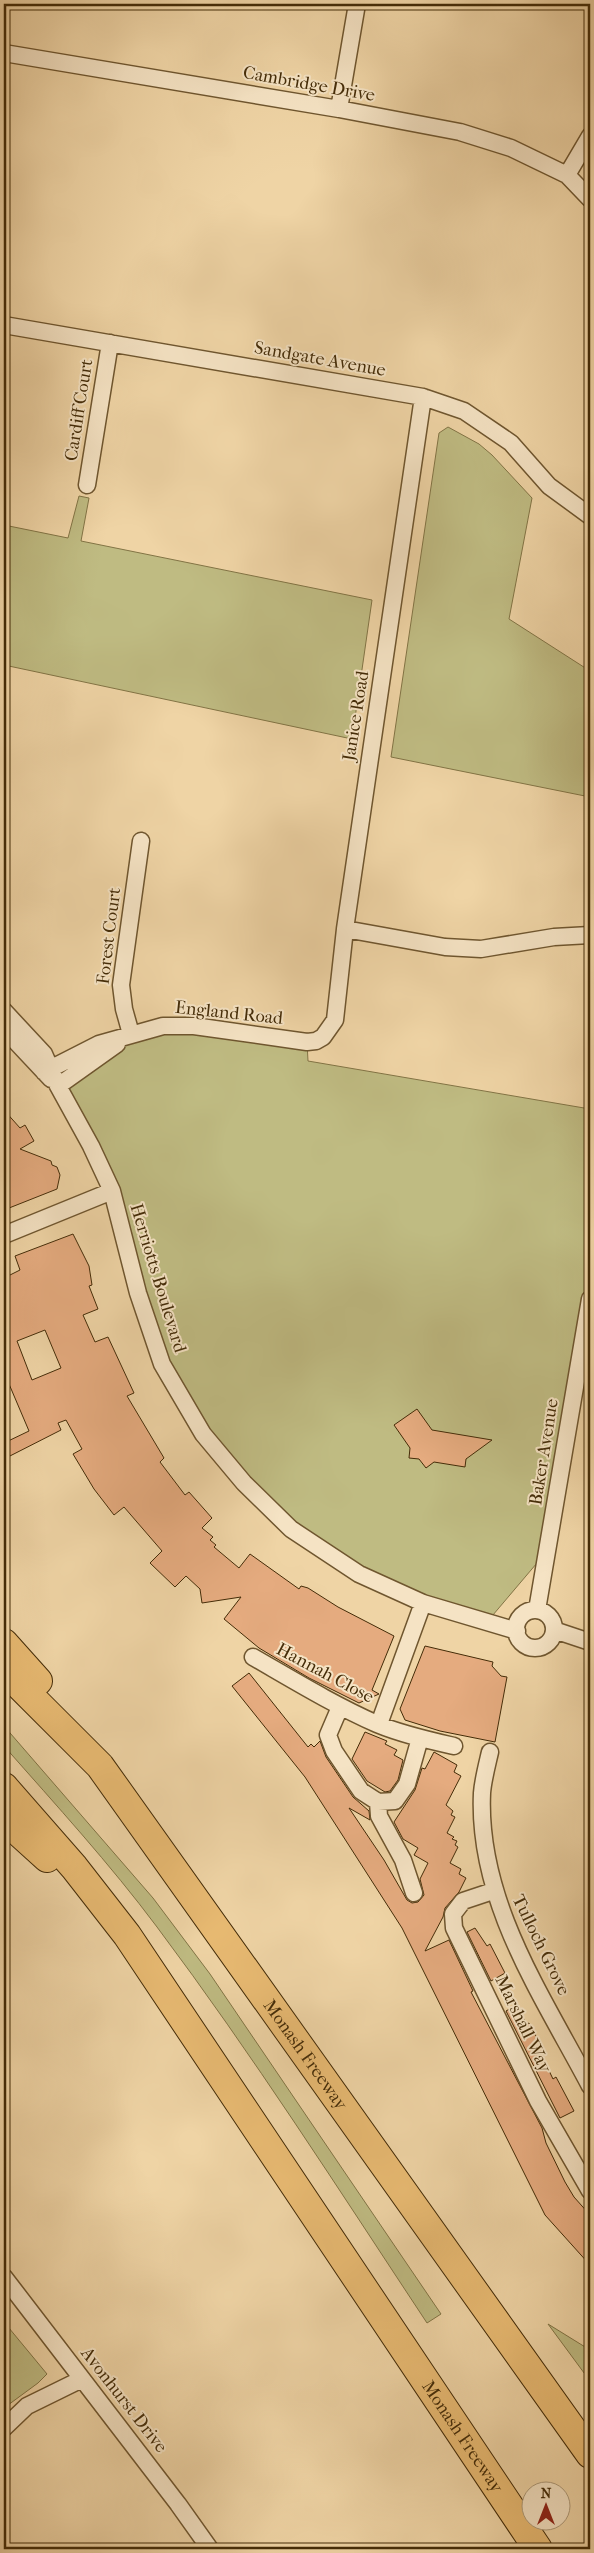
<svg xmlns="http://www.w3.org/2000/svg" width="594" height="2553" font-family="'IM FELL French Canon',serif">
<rect width="100%" height="100%" fill="#efd4a5"/>
<filter id="stains"><feTurbulence type="fractalNoise" baseFrequency=".004" numOctaves="4"/><feColorMatrix values="0 0 0 0 .2 0 0 0 0 .09 0 0 0 0 .02 0 0 0 .5 -.17"/></filter>
<radialGradient id="worn" r=".72"><stop offset=".6" stop-color="#630" stop-opacity="0"/><stop offset="1" stop-color="#630" stop-opacity=".3"/></radialGradient>
<path fill="#bfbb82" stroke="#827445" d="M448 427 479 444 492 455 532 498 509 619 590 671V797L391 757 439 433Z
M79 496 89 498 81 541 372 600 352 739 4 665V525L68 538Z
M154 1027 307 1042 308 1061 590 1109V1301L548 1550 487 1622 359 1574 244 1483 162 1364 112 1191 58 1086Z
M4 1726 153 1898 210 1974 441 2314 427 2323C339 2190 253 2055 157 1927 110 1864 56 1805 4 1746Z
M4 2322 47 2374 38 2383 4 2408Z
M548 2324 590 2350V2381Z"/>
<path fill="#e5ab7f" stroke="#442c08" fill-rule="evenodd" d="M4 1110 20 1128 25 1125 34 1141 20 1149 51 1161 52 1165 57 1167 60 1175 57 1189 4 1210Z
M73 1234 89 1266 92 1285 89 1286 98 1309 83 1315 95 1342 108 1337 134 1393 127 1396 164 1458 160 1462 185 1495 189 1492 212 1518 202 1528 213 1537 210 1540 216 1545 214 1547 239 1568 250 1554 299 1589 301 1586 308 1588 338 1607 394 1636 372 1690 379 1694 359 1703 309 1678 259 1648 224 1619 241 1597 202 1603 200 1589 186 1576 175 1587 150 1563 162 1551 124 1507 114 1515 94 1489 73 1454 82 1449 66 1420 58 1423 61 1430 4 1459V1443L29 1431 9 1384 4 1386V1278L20 1270 15 1256ZM45 1330 61 1368 32 1380 17 1341Z
M417 1409 432 1430 492 1440 466 1459 465 1467 434 1462 426 1468 419 1459 409 1458 410 1448 394 1425Z
M425 1646 493 1662 492 1666 501 1676 507 1677 495 1742 440 1731 405 1720 400 1709Z
M249 1673 308 1747 311 1744 314 1747 320 1741 326 1757 353 1797 369 1811 370 1820 349 1808 384 1860 407 1900 412 1903 418 1902 424 1895 420 1879 428 1863 414 1855 418 1848 403 1839 394 1822 415 1790 422 1768 425 1769 434 1752 457 1765 454 1772 461 1776 446 1805 453 1811 451 1815 455 1817 447 1833 454 1837 452 1839 457 1841 455 1845 458 1847 450 1863 461 1869 459 1874 466 1878 459 1892 445 1908 443 1917 425 1951 449 1940 473 1991 471 1992 542 2128 546 2143 565 2182 574 2197 590 2215V2265L545 2215 402 1928 305 1777 232 1686Z
M365 1732 387 1741 385 1744 397 1750 394 1755 403 1760 398 1780 390 1791 385 1792 367 1781 352 1759Z
M475 1928 487 1946 490 1944 505 1973 491 1981 467 1932Z
M515 2006 527 2024 529 2023 545 2053 541 2054 553 2079 556 2077 574 2111 560 2118 506 2011Z"/>
<g fill="none" stroke-linecap="round" stroke-linejoin="round">
<defs>
<path id="minor" d="M4 53 339 109 460 132 511 148 567 175 590 199
M339 109 357 4
M567 175 590 136
M4 325 423 397 464 411 511 443 549 486 590 516
M87 485 110 343
M345 929 445 947 481 949 554 937 590 935
M4 1011 44 1054 58 1086 91 1146 112 1191 138 1293 162 1364 203 1434 244 1483 291 1529 359 1574 423 1603 517 1631
M4 1029 51 1079
M131 1034 124 1009 121 985 141 841
M44 1072 99 1044 163 1026H194L307 1042 316 1041 323 1037 335 1020 345 929 423 397
M58 1086 117 1044
M4 1235 112 1191
M537 1610 590 1299
M516 1629a19 19 0 1 1 38 0a19 19 0 1 1-38 0Z
M554 1630 590 1642
M253 1657C293 1680 334 1705 377 1724 401 1734 428 1740 454 1746
M340 1707 328 1735 334 1751 361 1791 378 1802 379 1816 403 1860 414 1893
M379 1724 423 1603
M490 1752C487 1765 483 1780 482 1793 477 1901 542 1995 590 2086
M378 1802 395 1801 407 1784 420 1738
M493 1891 463 1901 453 1914 454 1928 538 2101 590 2191
M4 2277 178 2504 210 2549
M4 2428 27 2406 82 2379"/>
<g id="motorway">
<path d="M4 1643 38 1681"/>
<path id="s1" d="M4 1670 100 1766 590 2454"/>
<path id="s2" d="M4 1787 74 1867 127 1935 538 2549"/>
<path d="M4 1819 47 1858"/>
</g>
</defs>
<use href="#minor" stroke="#6f562f" stroke-width="19"/>
<use href="#motorway" stroke="#442c08" stroke-width="30"/>
<use href="#minor" stroke="#f5e3c4" stroke-width="16"/>
<use href="#motorway" stroke="#e8ba72" stroke-width="28"/>
</g>
<g text-anchor="middle" dominant-baseline="central" stroke-width="4" stroke-linejoin="round" paint-order="stroke">
<g font-size="18" fill="#442c08" stroke="#f5e3c4">
<text transform="translate(309 84) rotate(10)">Cambridge Drive</text>
<text transform="translate(320 359) rotate(10)">Sandgate Avenue</text>
<text transform="translate(79 410) rotate(-81)">Cardiff Court</text>
<text transform="translate(356 716) rotate(-81)">Janice Road</text>
<text transform="translate(109 936) rotate(-83)">Forest Court</text>
<text transform="translate(229 1013) rotate(6)">England Road</text>
<text transform="translate(158 1278) rotate(73)">Herriotts Boulevard</text>
<text transform="translate(544 1452) rotate(-81)">Baker Avenue</text>
<text transform="translate(325 1673) rotate(28)">Hannah Close</text>
<text transform="translate(541 1945) rotate(64)">Tulloch Grove</text>
<text transform="translate(523 2024) rotate(64)">Marshall Way</text>
<text stroke="none"><textPath href="#s1" startOffset="490">Monash Freeway</textPath></text>
<text transform="translate(124 2400) rotate(52)">Avonhurst Drive</text>
<text stroke="none"><textPath href="#s2" startOffset="796">Monash Freeway</textPath></text>
</g>
</g>
<rect width="594" height="2553" fill="none" stroke="#efd4a5" stroke-width="20"/>
<rect x="5" y="5" width="584" height="2543" fill="none" stroke="#442c08" stroke-width="2.5"/>
<rect x="10" y="10" width="574" height="2533" fill="none" stroke="#442c08"/>
<g transform="translate(546 2506)"><circle r="24" fill="#f5e3c4" stroke="#ae9a79"/>
<path d="M0-4L9 19L0 12L-9 19Z" fill="#8f2418"/>
<text y="-8" font-size="14" font-weight="bold" text-anchor="middle" fill="#442c08">N</text>
</g>
<rect width="100%" height="100%" filter="url(#stains)"/>
<rect width="100%" height="100%" fill="url(#worn)"/>
</svg>
